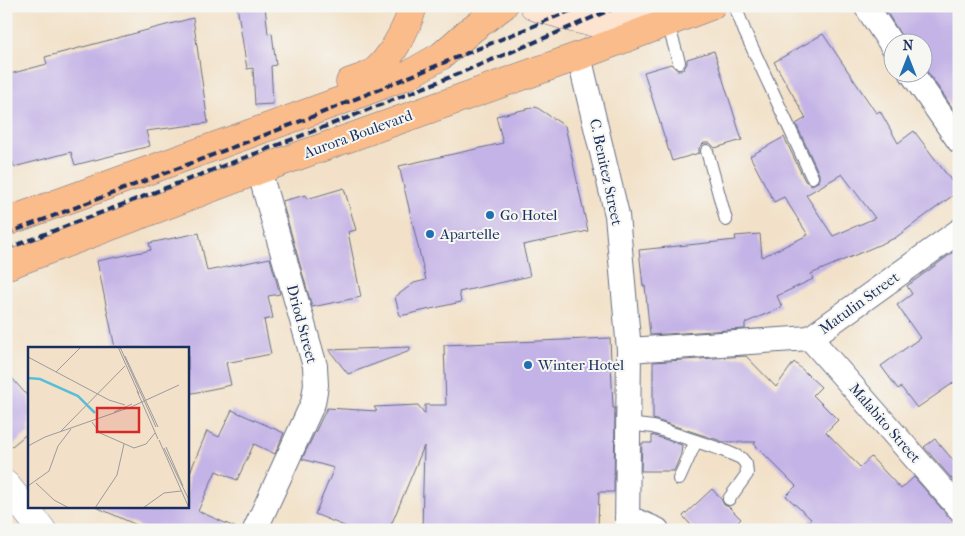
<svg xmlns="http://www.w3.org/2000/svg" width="965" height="536" font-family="'IM FELL French Canon',serif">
<rect width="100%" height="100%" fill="#f6f6f2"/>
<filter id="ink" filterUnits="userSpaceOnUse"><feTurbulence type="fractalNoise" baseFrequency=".02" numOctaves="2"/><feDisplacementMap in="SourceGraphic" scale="10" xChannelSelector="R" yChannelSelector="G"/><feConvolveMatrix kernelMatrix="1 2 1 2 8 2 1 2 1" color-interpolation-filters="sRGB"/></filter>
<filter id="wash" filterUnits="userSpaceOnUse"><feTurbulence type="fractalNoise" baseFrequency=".0096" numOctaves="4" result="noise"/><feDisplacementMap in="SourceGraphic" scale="20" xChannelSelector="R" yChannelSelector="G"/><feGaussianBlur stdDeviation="1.12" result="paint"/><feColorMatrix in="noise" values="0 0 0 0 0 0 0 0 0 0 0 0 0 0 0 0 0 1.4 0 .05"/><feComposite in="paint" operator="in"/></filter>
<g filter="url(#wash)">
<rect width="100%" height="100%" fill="#f2e1c8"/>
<g id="blocks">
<path fill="#c4b3e6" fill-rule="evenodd" d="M237 6H265L268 34 272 33 276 65 271 66 273 104 255 105 253 68 247 69Z
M883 6H959V117L922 64V42H905Z
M193 18 208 123 146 131 150 146 75 165 71 152 14 167 6 139V75L47 64 45 57Z
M823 34 876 113 880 111 898 143 914 131 959 191 895 238 811 274 813 279 777 296 782 307 745 323V329L650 335 645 286H643L639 250 736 240 735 236 760 234 762 257 808 235 784 197 774 202 750 156 784 137 805 181 812 185 819 181V174L796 124 806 118 774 62ZM842 174 875 218 833 236 806 195Z
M714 51 742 140 715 148 710 143H704L699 148V153L672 161 644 72 671 64 677 70H682L687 64V59Z
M536 107 565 126 588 231 523 245 530 276 459 292 461 302 400 316 395 297 414 283 426 280 399 166 503 143 496 116Z
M344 188 356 230 348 232 361 297 312 307 282 201 306 195 307 199Z
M199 233 207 271 270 258 280 294 268 296 273 318 264 320 271 354 226 363 231 385 188 394V348H115L97 261 151 250 149 243Z
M959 248V379L917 408 901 387 898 389 881 366 920 338 897 305 912 294 907 286Z
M610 338 613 408H615L614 492H599L598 530H422L424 446 389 530H354L315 514 334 468 302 459 327 408 377 411 374 407 418 405 425 414V405H446L444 345Z
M410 347V351L348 374 329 350Z
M746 356 776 387 794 362 821 387 813 395 838 420 826 432 860 467 871 457 901 489 914 477 949 517 954 521H959V530H800L811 519 786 496 796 486 754 444 756 442H724L653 419V362Z
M6 371 29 398V432L6 451Z
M232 410 284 433 275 454 254 444 237 480 216 471 198 511 241 530H148L96 507H188V477L207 431 219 437Z
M652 435 682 445 681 454 674 471H641L642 443H652Z
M935 439 959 467V487L924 447Z
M712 489 721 499 724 505 729 507 741 519 730 530H695L683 516Z"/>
</g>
</g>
<g filter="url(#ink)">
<use href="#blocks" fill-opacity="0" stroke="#666d83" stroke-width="1"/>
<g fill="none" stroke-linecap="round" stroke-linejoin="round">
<defs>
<path id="service" d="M735 6 745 32 812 177
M668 24 679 62
M707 151 726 220
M628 424 653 427 720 449 741 458 746 464 747 474 729 499
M679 479 696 441"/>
<path id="minor" d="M866 6 892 45
M579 56 617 215 629 350 627 530
M911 72 959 141
M810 338 959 508
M629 350 810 338 959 231
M627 517 657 530
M255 530 313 403 316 385 315 366 259 170"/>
<path id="tertiary" d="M6 485 42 530"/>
<path id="secondary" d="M534 6C542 10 551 11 559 14 607 30 622 25 667 6"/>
<path id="primary" d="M350 82C356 80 363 78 369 75 388 65 408 27 413 6
M6 222 351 97 408 75 441 56 472 29 503 6
M6 266 259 170 579 56 711 6"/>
</defs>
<use href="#service" stroke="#666d83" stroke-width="14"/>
<use href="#minor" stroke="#666d83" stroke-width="26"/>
<use href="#tertiary" stroke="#666d83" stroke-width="29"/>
<use href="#secondary" stroke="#666d83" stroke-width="29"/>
<use href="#primary" stroke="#666d83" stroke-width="29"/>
<use href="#service" stroke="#fff" stroke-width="12"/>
<use href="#minor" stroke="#fff" stroke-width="24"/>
<use href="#tertiary" stroke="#fff" stroke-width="28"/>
<use href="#secondary" stroke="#fde4d1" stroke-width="28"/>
<use href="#primary" stroke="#fabc8b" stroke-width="28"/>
<path stroke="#1b2f5e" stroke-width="4" stroke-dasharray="8 4" stroke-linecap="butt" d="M6 234 309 118 582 6
M6 249C211 170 418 94 619 6"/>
</g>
</g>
<g fill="#1f6fb2" stroke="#f6f6f2" stroke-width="2">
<circle cx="490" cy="215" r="5"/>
<circle cx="430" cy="234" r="5"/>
<circle cx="528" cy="365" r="5"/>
</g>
<g text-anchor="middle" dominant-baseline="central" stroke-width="4" stroke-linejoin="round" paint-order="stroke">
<g font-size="15" fill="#1b2f5e" stroke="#f6f6f2">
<text transform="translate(358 134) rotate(-20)">Aurora Boulevard</text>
<text transform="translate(606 172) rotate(78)">C. Benitez Street</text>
<text transform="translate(859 303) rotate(-36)">Matulin Street</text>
<text transform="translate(302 324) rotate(75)">Driod Street</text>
<text transform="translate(885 423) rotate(49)">Malabito Street</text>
</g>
<g font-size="15" fill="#1b2f5e" stroke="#f6f6f2" text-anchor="start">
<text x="500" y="215">Go Hotel</text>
<text x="440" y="234">Apartelle</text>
<text x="538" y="365">Winter Hotel</text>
</g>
</g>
<g transform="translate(28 347)">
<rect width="161" height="161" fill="#f2e1c8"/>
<path fill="none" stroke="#59bed7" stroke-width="2.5" d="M0 31 12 32 50 49 67 66"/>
<path fill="none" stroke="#9c9a9e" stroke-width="1" d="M90 0 111 47M92 0 128 80M97 9 130 80M0 10 81 53 97 58M28 25 53 0M109 44 130 92M86 65 104 57M64 75 72 86 106 101 118 97 127 86M33 84 97 19M131 93 161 161M0 99 17 90 103 60 151 38M138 100 155 139M136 101 162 155M8 136 26 153 41 161M0 139 21 124 30 99 43 82M67 161 89 128 96 97M115 161 136 146 153 144"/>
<path fill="#d62828" fill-opacity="0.15" stroke="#d62828" stroke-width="2.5" d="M69 61H111V85H69Z"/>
<rect width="161" height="161" fill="none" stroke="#1b2f5e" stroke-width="2.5"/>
</g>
<rect width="965" height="536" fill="none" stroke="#f6f6f2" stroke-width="25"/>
<g transform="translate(908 58)"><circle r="24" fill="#f6f6f2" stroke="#9ea6b7"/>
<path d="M0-4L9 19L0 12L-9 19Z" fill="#1f6fb2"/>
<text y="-8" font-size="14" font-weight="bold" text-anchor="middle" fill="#1b2f5e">N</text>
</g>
</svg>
